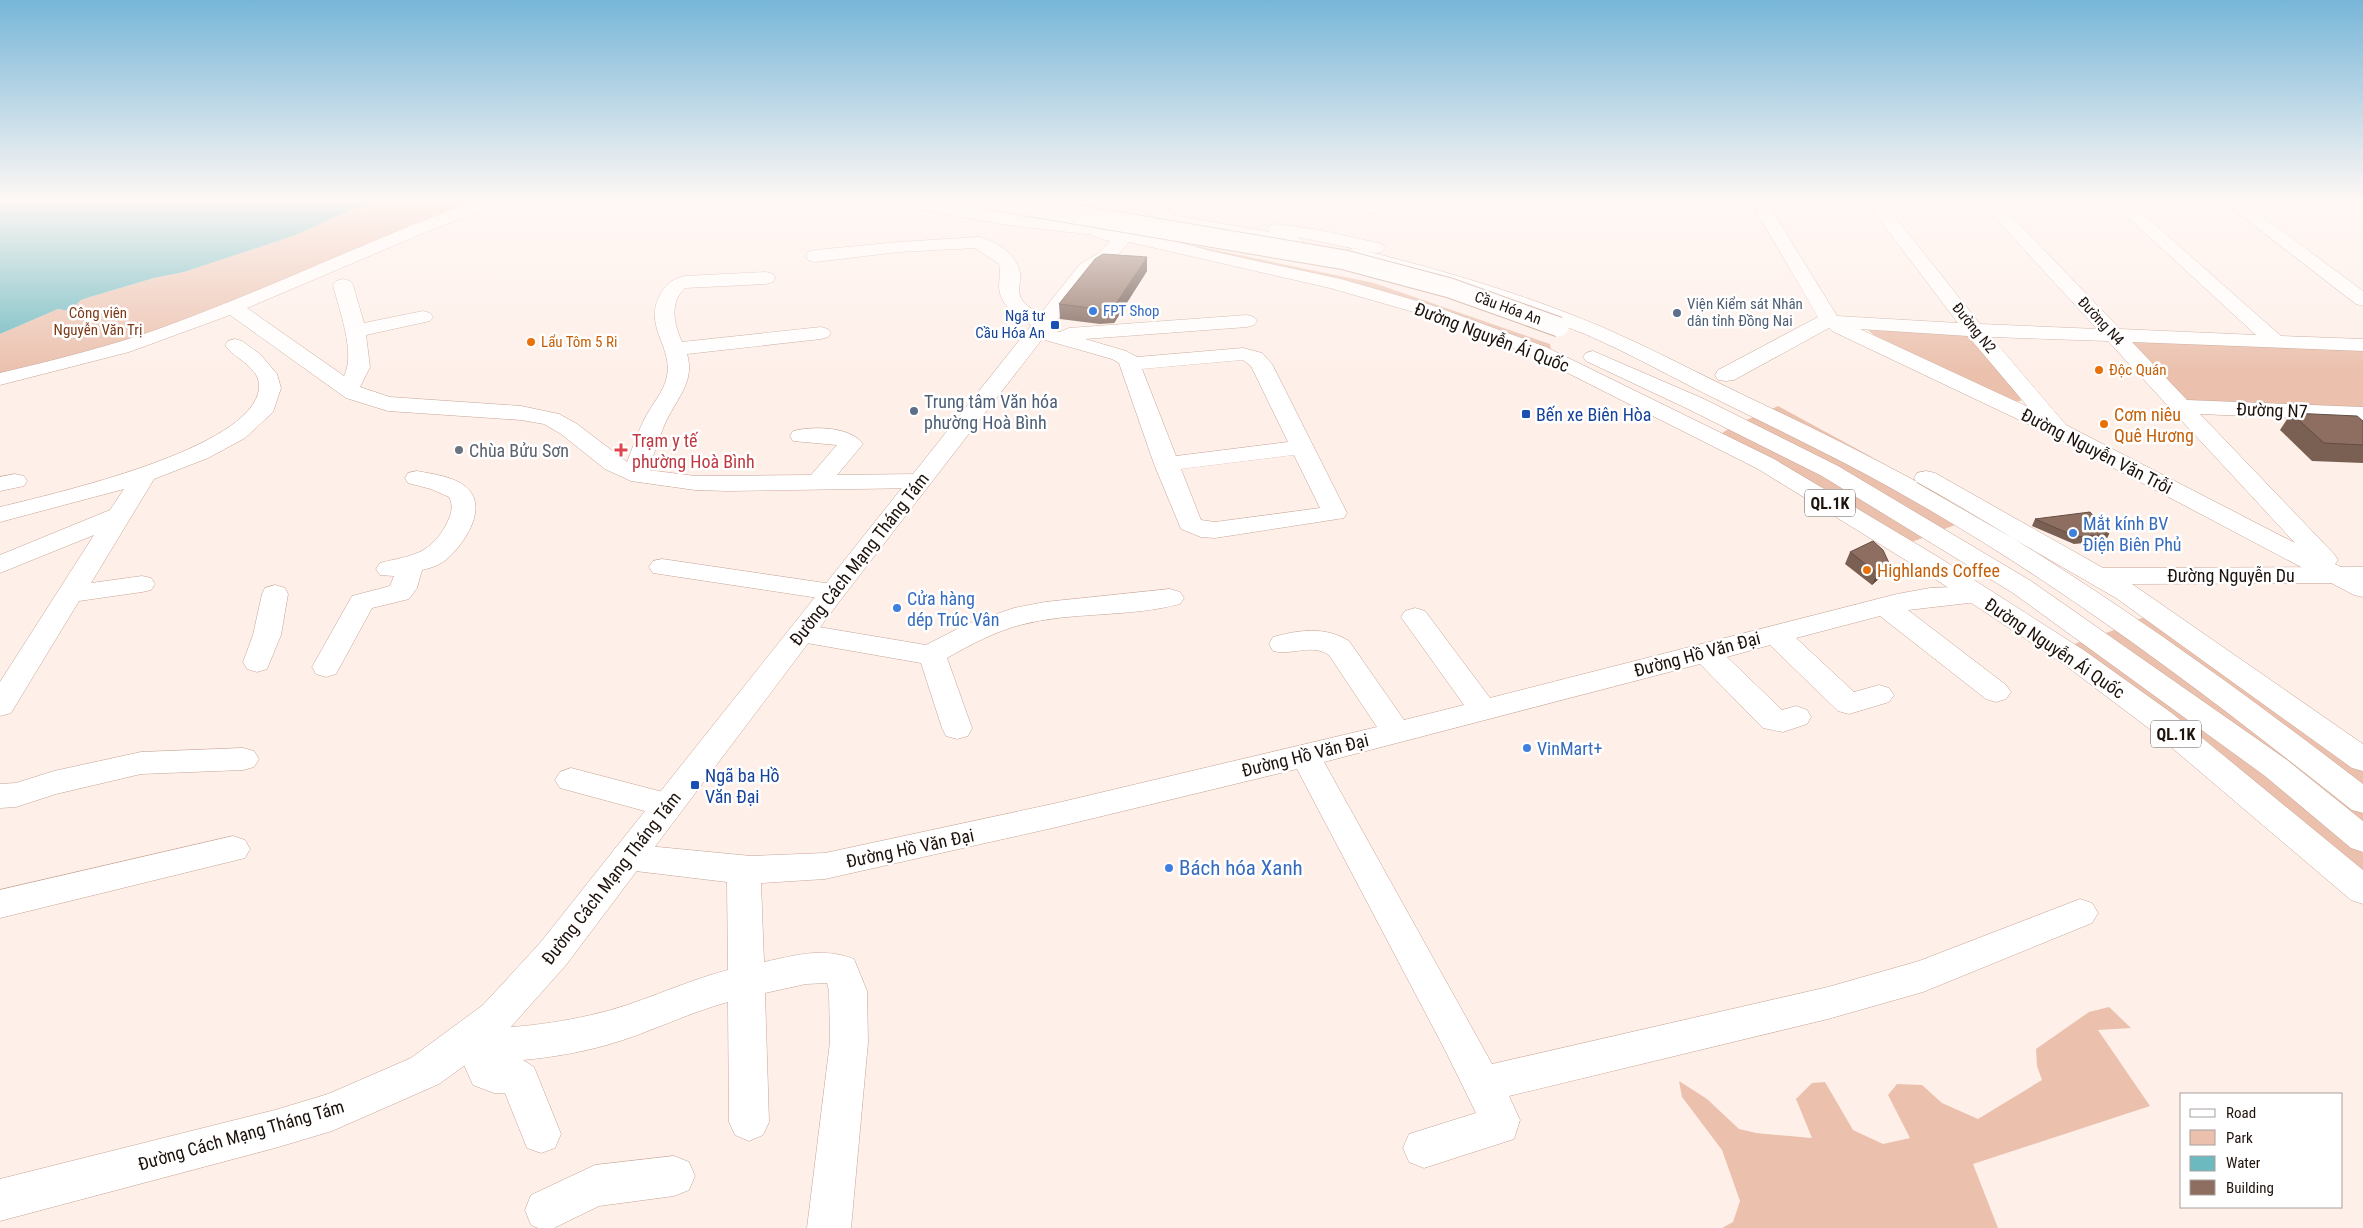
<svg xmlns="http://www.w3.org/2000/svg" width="2363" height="1228" font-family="'Roboto Condensed',sans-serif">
<rect width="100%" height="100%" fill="#feefe9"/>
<path fill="#ebc1ae" d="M370 199H486L438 216 227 305 117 344 0 375V334L58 309 69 311 81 300 90 297 154 278 184 272 293 236 340 215 375 204Z
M1196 246 1374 283 1550 344 1551 351 1194 248Z
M1868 330 1970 334 2018 393 2021 401 2010 402 1880 341Z
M2123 339 2363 348V411L2184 403Z
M1778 406 1980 516 1770 410Z
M1756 416 1892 486 1955 525 1942 530 1744 421Z
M1731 427 1822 474 1925 537 1909 543 1721 434Z
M2147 616 2363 771V789L2134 621Z
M2117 629 2363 812V826L2103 634Z
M2084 640 2179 708 2338 831 2363 853V875L2070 646Z
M2109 1007 2131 1028 2098 1030 2150 1106 1973 1164 1998 1228H1722L1733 1222 1740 1201 1722 1150 1682 1097 1679 1081 1707 1099 1739 1129 1756 1133 1812 1138 1796 1099 1812 1083 1825 1082 1853 1130 1883 1144 1910 1138 1888 1095 1897 1084 1922 1085 1942 1103 1978 1119 2042 1080 2037 1066 2036 1049 2089 1012Z"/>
<path fill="#6db9c0" d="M0 199H370L376 204 349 211 293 236 184 272 154 278 90 297 81 300 69 311 58 309 0 334Z"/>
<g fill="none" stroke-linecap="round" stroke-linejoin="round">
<defs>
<path id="minor" d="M480 199H504L502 203 426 232 247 308 344 376C356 353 339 310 333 285L336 281 343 279 350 281 353 285 364 323 423 311 430 313 433 317 430 321 366 335 370 367 360 387 390 397 521 406 559 414 577 424 627 462C633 448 637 433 644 420 651 405 664 392 667 376 673 346 642 326 661 293 667 283 673 279 685 276L766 272 773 274 775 278 773 282 766 284 685 288C669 303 674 324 682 342L821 327 828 329 831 333 828 337 821 339 687 354C696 383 674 401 664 426 658 440 654 455 648 470L695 476 811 475 837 445 793 441 790 436 793 431C812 426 850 426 863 444L837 475 919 474 928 476 931 481 928 486 919 488 728 491 695 490 631 481 605 469 561 434 544 424 521 420 388 411 346 398 230 315 129 352 0 385V373C55 360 111 346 164 327 271 288 373 238 480 199Z
M878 199H915L1008 215 1095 225 1101 226 1104 230 1101 234 1095 235 1008 225 886 204 880 203Z
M1354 199H1372L1383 209 1380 213C1369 215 1360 208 1354 199Z
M1749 199H1765L1837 316 1958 323 1864 199H1881L1980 324 2097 329 1978 199H1995L2120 329 2256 335 2108 199H2126L2281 336 2363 339V351L2132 342 2187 400 2363 407V421L2200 414 2334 554 2338 560 2335 564 2363 578V597L2354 595 2053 436 1832 331 1829 328 1734 380 1726 381 1718 380 1715 375 1718 370 1818 317ZM1860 329 1968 336 2028 407ZM1991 337 2108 341 2295 543 2066 425Z
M2220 199H2239L2363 291V306L2356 304Z
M979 237C996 241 1018 255 1020 274 1021 282 1017 290 1021 298 1027 311 1046 312 1054 324L1049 329 1060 332 1069 328 1247 315 1254 317 1257 321 1254 325 1247 327 1085 339 1126 351 1137 357 1243 348 1262 353 1272 364 1347 513 1344 518 1215 538 1201 537 1181 529 1154 464 1119 363 1112 359 1031 336 1028 332 1034 327C1019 318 1000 307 999 287 999 279 1001 273 999 264L975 248 899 252 815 262 808 260 806 256 808 252 815 250 899 242ZM1243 360 1251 366 1288 442 1176 456 1142 369ZM1294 455 1320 508 1215 522 1201 520 1181 469Z
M235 339 242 341 260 354 277 374 281 388 273 412 245 438 208 458 154 479 91 583 142 576 151 578 155 584 151 590 142 592 79 601 11 713 0 716V682L94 535 0 573V555L110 510 124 489 0 522V507C52 494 254 449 259 388 261 367 234 359 225 345L228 341Z
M417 471C432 474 452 476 465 486 490 506 465 543 447 559 440 565 431 568 422 570L417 588 409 599 372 608 336 674 326 677 316 674 312 667 352 596 390 586 394 576 380 575 376 569 380 563C411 555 430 556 447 523 451 515 454 506 449 497L431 489 408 483 405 478 408 473Z
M15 474 24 476 27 481 24 486 0 491V477Z
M662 559 832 584 842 586 845 592 842 598 832 600 653 573 649 567 653 561Z
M275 585 285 588 288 594 281 635 267 669 257 672 247 669 243 662 253 635 262 594 265 588Z
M1976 586 1986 589 1990 595 1986 601 1908 610 2006 685 2011 692 2006 699 1996 702 1986 699 1880 616 1796 638 1854 692 1879 685 1889 688 1894 695 1889 702 1849 714 1838 711 1770 645 1727 657 1782 710 1796 706 1807 710 1811 717 1807 724 1783 732 1763 728 1700 664 1324 762 1492 1064 1828 987 1919 961 2080 899 2092 903 2098 913 2092 923 1923 992 1828 1019 1509 1096 1520 1120 1514 1139 1424 1168 1409 1162 1403 1148 1409 1134 1476 1113 1445 1050 1297 769 1057 827 825 879 761 883 764 962C797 955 821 947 854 959L867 991 868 1042 851 1228H807L830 1042 829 991 827 983 806 984 765 993 769 1122 763 1135 749 1141 735 1135 729 1122 728 1002C691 1012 657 1029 620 1041 589 1051 556 1057 523 1060L534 1067 561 1134 555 1148 541 1153 527 1148 505 1093H494L473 1085 464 1065H458L444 1060 439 1048 444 1036C466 1028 489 1029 512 1027 538 1025 565 1021 591 1015 638 1005 681 982 728 970L727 882 627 870 615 866 610 857 615 848 627 844 751 856 825 853 1057 803 1377 727 1329 655C1311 643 1292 656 1273 651L1269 644 1273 637C1299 630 1325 626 1349 641L1404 720 1464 705 1401 617 1405 611 1415 608 1425 611 1490 698 1897 594 1930 588Z
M1170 589 1180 592 1184 598 1180 604C1128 618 1072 611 1020 625 994 632 970 645 947 658L972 728 968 736 957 739 946 736 942 728 921 663 801 642 791 639 787 633 791 627 801 624 926 645 967 624 1014 608 1045 602Z
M243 748 254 751 259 759 254 767 243 770 141 774 56 794 16 807 0 808V784L16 783 54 771 141 752Z
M571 768 678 796 683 805 678 814 667 817 560 788 555 780 560 772Z
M233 836 245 840 250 849 245 858 0 918V890Z
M674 1156 689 1162 695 1176 689 1190 674 1196 599 1206 554 1228H538L531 1225 525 1210 531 1195 595 1165Z"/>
<path id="major" d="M927 199H967L1017 207 1023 208 1026 212 1023 216 1017 217 935 204 929 203Z
M1123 199C1141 199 1161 199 1172 215L1269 232 1267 229 1270 225 1276 224 1320 230 1382 244 1385 248 1382 252 1376 253 1298 237 1304 242 1301 246 1295 247 1172 225 1155 236 1211 251 1341 279 1431 305 1546 347 1774 459 1935 555 2085 651 2173 714 2363 870V904L2351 900 2151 730 2065 665 1917 567 1758 469 1532 355 1417 313 1330 288 1129 242 1113 261 1094 272 842 598 566 965 509 1029 472 1060 439 1084 332 1131 275 1148 0 1221V1179L275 1110 328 1094 411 1058 483 1005 540 943 1080 264 1099 253 1110 241C1098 238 1087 235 1079 224 1079 203 1107 202 1123 199ZM1129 208 1144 210 1156 217V221C1139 233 1114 236 1097 222V219L1104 213Z
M1354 248C1438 269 1522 293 1602 327 1648 347 1692 370 1737 392 1794 419 1852 447 1908 477 2068 565 2218 673 2363 784V813L2352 810C2205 693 2055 579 1891 488 1835 457 1777 429 1720 401 1675 379 1631 354 1585 334 1507 303 1428 278 1348 258L1345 254 1348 250Z
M1593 351 1704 399 1838 466 2031 581 2287 760 2363 821V852L2351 848 2265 776 2013 593 1822 476 1688 409 1586 361 1583 357 1586 353Z
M1926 471 1935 473 2103 568 2363 567V583L2132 584 2363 744V771L2352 768 2116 598 1917 483 1914 478 1917 473Z"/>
</defs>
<use href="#minor" stroke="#c6a494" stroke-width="1"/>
<use href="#major" stroke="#c6a494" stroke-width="1"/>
<use href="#minor" fill="#fff" fill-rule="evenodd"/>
<use href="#major" fill="#fff" fill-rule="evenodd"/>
<defs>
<path id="major-bridge" d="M986 199 1345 260 1450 288 1559 327"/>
</defs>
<use href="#major-bridge" stroke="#c6a494" stroke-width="21" stroke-linecap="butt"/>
<use href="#major-bridge" stroke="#fff" stroke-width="19"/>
</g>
<path fill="#7a5f53" d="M1147 271 1114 323 1100 324 1060 319 1059 304Z
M2291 413 2363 421V463L2312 461 2280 430Z
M2035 519 2109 534 2106 541 2074 544 2032 526Z
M1850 552 1889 563 1883 575 1872 585 1845 564Z"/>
<path fill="#634d43" d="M1147 257V271L1114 323 1113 308Z
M1889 563 1883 575 1872 585 1877 573Z"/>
<path fill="#8e6e60" stroke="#634d43" d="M1103 254 1147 257 1113 308 1099 309 1059 304 1095 259Z
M2291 413 2357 416 2363 421V445L2324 443Z
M2090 512 2109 534 2077 537 2035 519Z
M1873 541 1883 550 1889 563 1877 573 1850 552Z"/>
<linearGradient id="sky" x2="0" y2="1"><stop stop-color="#77b6d8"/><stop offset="0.54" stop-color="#fff8f5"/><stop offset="1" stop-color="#fff8f5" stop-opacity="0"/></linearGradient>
<rect width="2363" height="371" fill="url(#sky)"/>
<g fill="#3f7fe0" stroke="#fff" stroke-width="2">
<circle cx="1093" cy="311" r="5"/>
<circle cx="2073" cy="533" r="5"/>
<circle cx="897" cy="608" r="5"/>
<circle cx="1527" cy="748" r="5"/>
<circle cx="1169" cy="868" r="5"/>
</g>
<g fill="#5c6f8a" stroke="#fff" stroke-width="2">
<circle cx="1677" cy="313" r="5"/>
<circle cx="914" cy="411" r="5"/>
</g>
<g fill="#1a4fb4" stroke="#fff" stroke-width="2">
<rect x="1050" y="320" width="10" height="10" rx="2.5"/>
<rect x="1521" y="409" width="10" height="10" rx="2.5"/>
<rect x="690" y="780" width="10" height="10" rx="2.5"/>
</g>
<g fill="#e8710a" stroke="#fff" stroke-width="2">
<circle cx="531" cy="342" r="5"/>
<circle cx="2099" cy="370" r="5"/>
<circle cx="2104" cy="424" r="5"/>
<circle cx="1867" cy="570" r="5"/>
</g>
<circle fill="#6b7280" stroke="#fff" stroke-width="2" cx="459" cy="450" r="5"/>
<path fill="#e0444e" stroke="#fff" stroke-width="2" d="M618.5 442.5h5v5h5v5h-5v5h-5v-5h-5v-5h5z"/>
<g text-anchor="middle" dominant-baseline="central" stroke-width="5" stroke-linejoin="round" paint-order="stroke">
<g font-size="15" fill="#4e5e75" stroke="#fff" text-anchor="start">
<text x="1687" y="304">Viện Kiểm sát Nhân<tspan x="1687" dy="17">dân tỉnh Đồng Nai</tspan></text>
</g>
<g font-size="15" fill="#1e120c" stroke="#fff">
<text transform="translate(1508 308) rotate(20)">Cầu Hóa An</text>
<text transform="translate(2101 321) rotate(47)">Đường N4</text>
<text transform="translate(1974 328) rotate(51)">Đường N2</text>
</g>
<g font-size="15" fill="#366cbe" stroke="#fff" text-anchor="start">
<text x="1103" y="311">FPT Shop</text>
</g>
<g font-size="15" fill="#7e3a16" stroke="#fff">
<text x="98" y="313">Công viên<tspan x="98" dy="17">Nguyễn Văn Trị</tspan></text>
</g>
<g font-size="15" fill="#164399" stroke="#fff" text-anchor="end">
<text x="1045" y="316">Ngã tư<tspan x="1045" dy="17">Cầu Hóa An</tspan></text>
</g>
<g font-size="15" fill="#c56008" stroke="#fff" text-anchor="start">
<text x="541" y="342">Lẩu Tôm 5 Ri</text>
<text x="2109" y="370">Độc Quán</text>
</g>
<g fill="#fff" stroke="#625955" stroke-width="1">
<rect x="1805" y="489.5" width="50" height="27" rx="4"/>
<rect x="2151" y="720.5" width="50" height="27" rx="4"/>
</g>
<g font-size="16" font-weight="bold" fill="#1e120c">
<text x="1830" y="503">QL.1K</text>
<text x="2176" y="734">QL.1K</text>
</g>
<g font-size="18" fill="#1e120c" stroke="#fff">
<text transform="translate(1492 337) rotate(21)">Đường Nguyễn Ái Quốc</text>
<text transform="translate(2272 410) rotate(2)">Đường N7</text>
<text transform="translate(2097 451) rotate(27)">Đường Nguyễn Văn Trỗi</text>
<text transform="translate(859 559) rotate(-52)">Đường Cách Mạng Tháng Tám</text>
<text x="2231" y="575">Đường Nguyễn Du</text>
<text transform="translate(2055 648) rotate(34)">Đường Nguyễn Ái Quốc</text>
<text transform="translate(1697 654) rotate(-15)">Đường Hồ Văn Đại</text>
<text transform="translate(1305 755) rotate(-14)">Đường Hồ Văn Đại</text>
<text transform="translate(910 848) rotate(-12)">Đường Hồ Văn Đại</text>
<text transform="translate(611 878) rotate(-52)">Đường Cách Mạng Tháng Tám</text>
<text transform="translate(241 1135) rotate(-16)">Đường Cách Mạng Tháng Tám</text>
</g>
<g font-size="18" fill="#4e5e75" stroke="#fff" text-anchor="start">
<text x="924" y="401">Trung tâm Văn hóa<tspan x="924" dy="21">phường Hoà Bình</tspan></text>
</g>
<g font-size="18" fill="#164399" stroke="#fff" text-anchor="start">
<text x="1536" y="414">Bến xe Biên Hòa</text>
<text x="705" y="775">Ngã ba Hồ<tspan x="705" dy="21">Văn Đại</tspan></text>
</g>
<g font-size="18" fill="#c56008" stroke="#fff" text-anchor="start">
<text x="2114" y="414">Cơm niêu<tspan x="2114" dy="21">Quê Hương</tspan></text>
<text x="1877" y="570">Highlands Coffee</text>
</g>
<g font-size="18" fill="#be3a42" stroke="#fff" text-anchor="start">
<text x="632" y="440">Trạm y tế<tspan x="632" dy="21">phường Hoà Bình</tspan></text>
</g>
<g font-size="18" fill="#5b616d" stroke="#fff" text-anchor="start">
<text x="469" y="450">Chùa Bửu Sơn</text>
</g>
<g font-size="18" fill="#366cbe" stroke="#fff" text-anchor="start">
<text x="2083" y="523">Mắt kính BV<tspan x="2083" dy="21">Điện Biên Phủ</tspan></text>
<text x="907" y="598">Cửa hàng<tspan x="907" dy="21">dép Trúc Vân</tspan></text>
<text x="1537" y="748">VinMart+</text>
</g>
<g font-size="21" fill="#366cbe" stroke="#fff" text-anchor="start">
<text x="1179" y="868">Bách hóa Xanh</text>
</g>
</g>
<rect x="2180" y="1093" width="162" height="115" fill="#ffffff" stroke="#a5a09e"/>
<rect x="2190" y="1109" width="25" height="8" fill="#ffffff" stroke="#a5a09e"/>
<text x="2226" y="1118" font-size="15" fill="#1e120c">Road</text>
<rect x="2190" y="1130" width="25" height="15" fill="#ebc1ae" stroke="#a5a09e"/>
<text x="2226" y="1143" font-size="15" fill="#1e120c">Park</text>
<rect x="2190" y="1156" width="25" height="15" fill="#6db9c0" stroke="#a5a09e"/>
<text x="2226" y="1168" font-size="15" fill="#1e120c">Water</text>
<rect x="2190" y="1180" width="25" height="15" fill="#8e6e60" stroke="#a5a09e"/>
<text x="2226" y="1193" font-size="15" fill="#1e120c">Building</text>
</svg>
